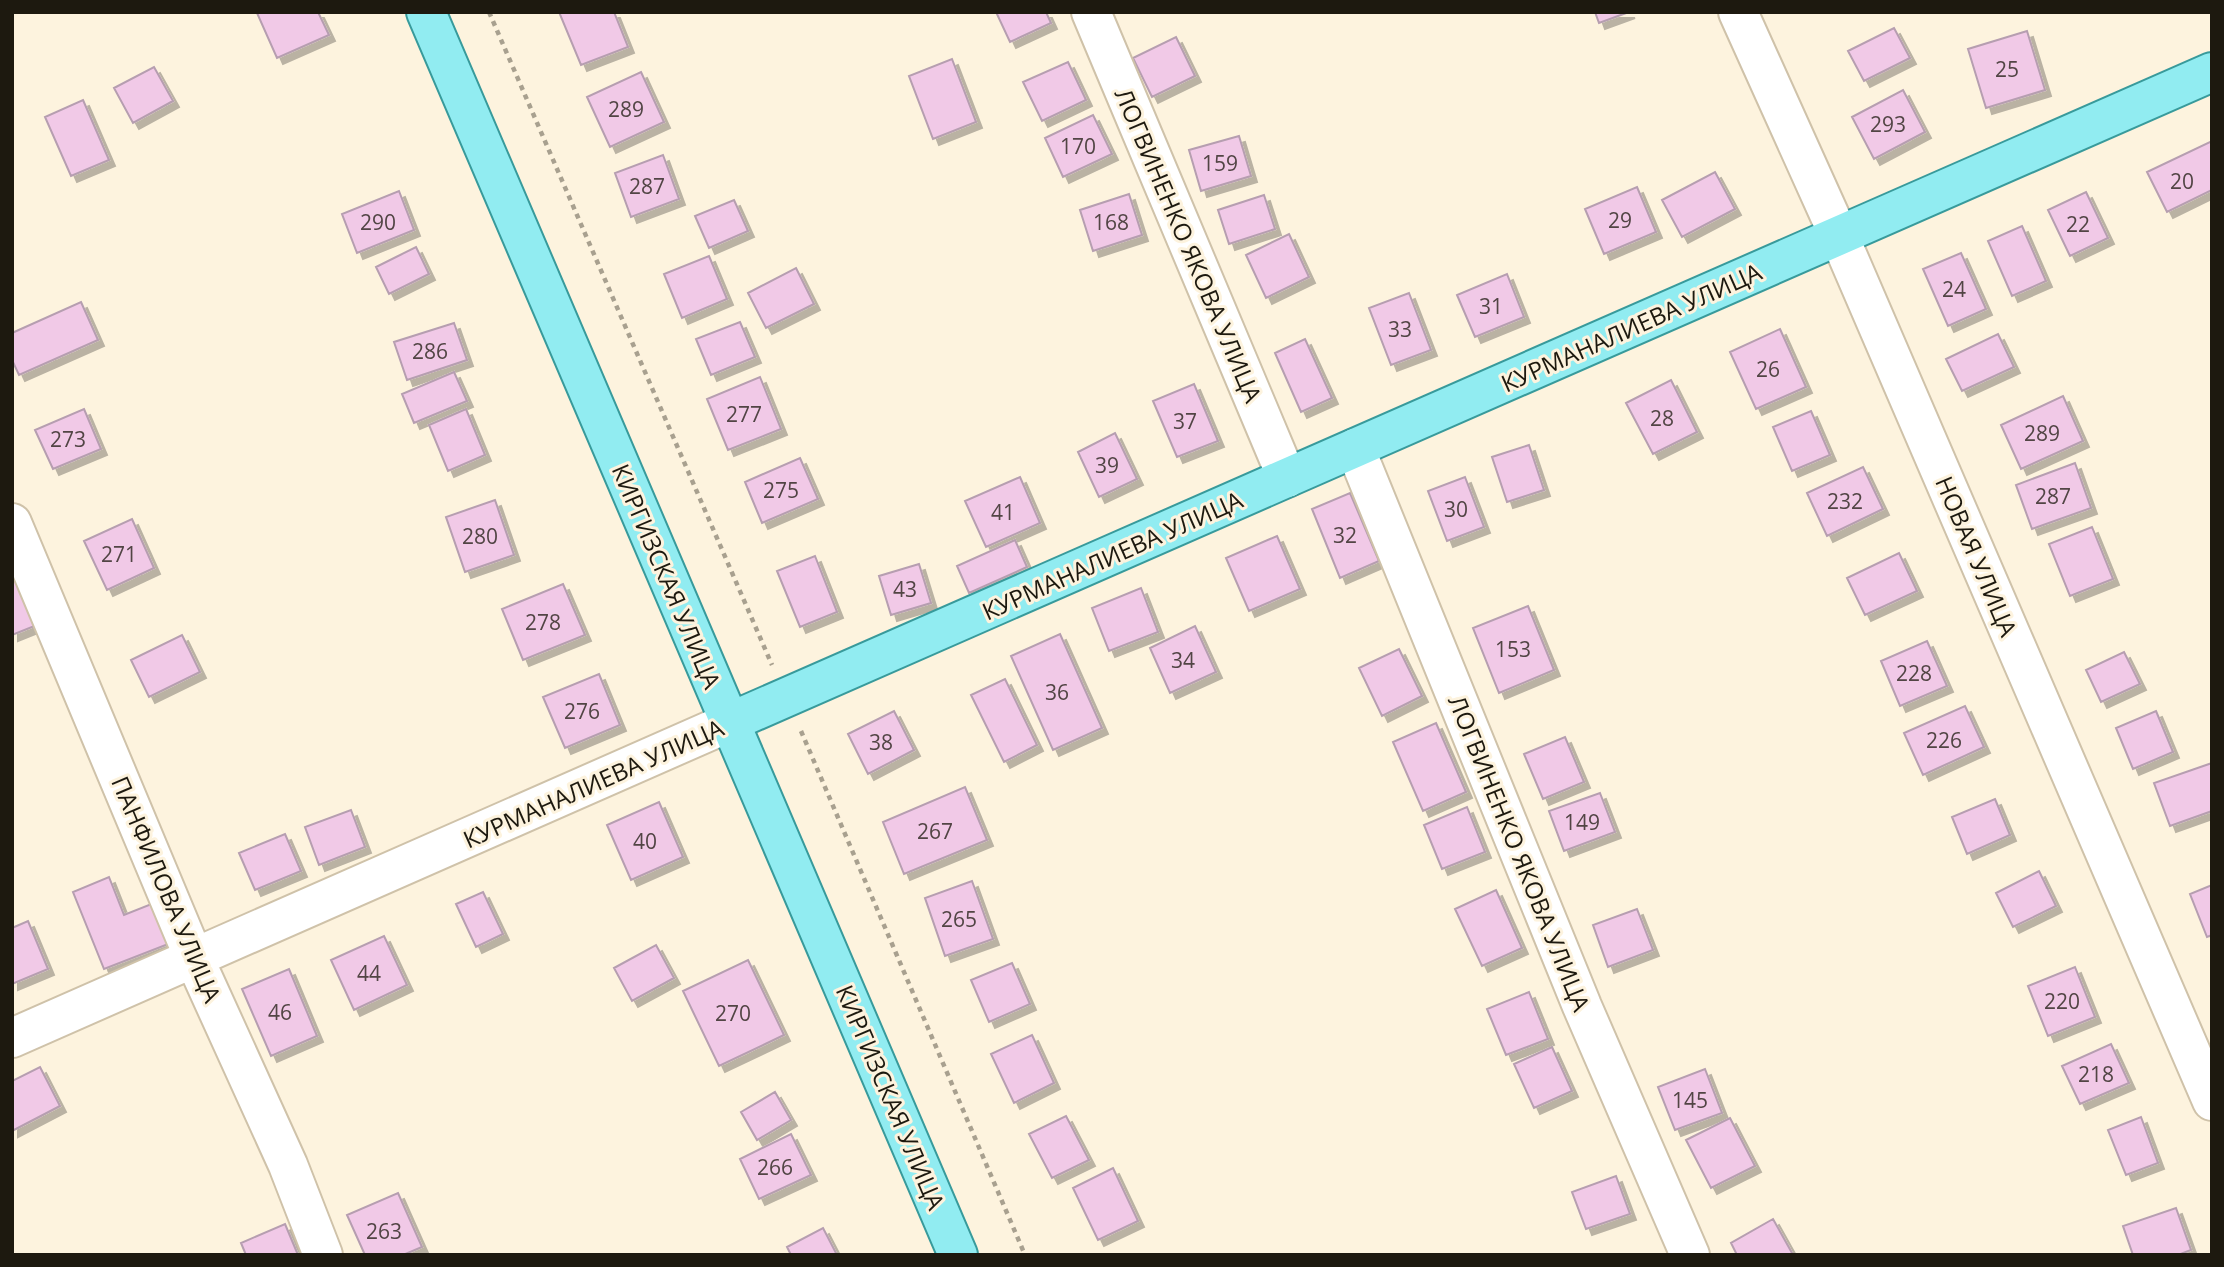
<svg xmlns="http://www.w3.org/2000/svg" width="2224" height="1267" font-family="'Open Sans',sans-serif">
<defs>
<filter id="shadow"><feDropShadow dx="6" dy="6" stdDeviation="0" flood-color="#0004"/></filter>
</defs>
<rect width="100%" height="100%" fill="#fdf3de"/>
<path fill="#f1c9e7" stroke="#b69eb0" stroke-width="2" filter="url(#shadow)" d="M259 12H318L329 35 277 58 257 13Z
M559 12H614L628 47 581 65Z
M996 12H1046L1051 23 1010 42Z
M1595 12H1629L1599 23Z
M1894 28 1910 58 1864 81 1848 51Z
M2027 31 2045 90 1986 108 1968 49Z
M1176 37 1195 76 1152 97 1133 58Z
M952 59 976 122 933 139 909 76Z
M1068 62 1086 100 1042 121 1023 82Z
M154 67 173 101 133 123 114 88Z
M641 72 664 122 610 147 587 97Z
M1903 90 1925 132 1874 159 1852 117Z
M83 100 109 160 71 176 45 117Z
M1093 115 1112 154 1063 177 1045 138Z
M1239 136 1251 176 1201 191 1189 150Z
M2212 141V190L2167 212 2147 172Z
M663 155 679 199 631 217 615 173Z
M1715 172 1735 209 1682 237 1662 200Z
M1637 187 1656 232 1604 254 1585 209Z
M399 191 414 230 357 253 342 214Z
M2086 192 2108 238 2070 256 2048 210Z
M1129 194 1142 235 1093 251 1080 210Z
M1264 195 1275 229 1229 244 1218 210Z
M734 200 748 231 709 248 695 216Z
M2022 226 2046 281 2012 296 1988 241Z
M1289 234 1309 277 1266 298 1246 255Z
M416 247 429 274 389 294 376 267Z
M1961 253 1986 309 1948 326 1923 269Z
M709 256 727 299 682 318 664 274Z
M796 268 814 304 766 328 748 293Z
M1507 274 1524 317 1475 337 1457 295Z
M1409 293 1431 350 1391 365 1369 308Z
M81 302 98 340 19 375 12 360V333Z
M740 322 755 357 711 375 696 339Z
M454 323 467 360 407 380 394 342Z
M1780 329 1806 387 1756 409 1730 352Z
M1998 334 2014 367 1962 391 1946 359Z
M1305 339 1332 398 1301 412 1275 353Z
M454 372 467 401 414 423 402 394Z
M760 377 781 429 728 450 707 399Z
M1671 380 1697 432 1653 454 1626 403Z
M1194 384 1218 441 1177 457 1153 401Z
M2063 396 2083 441 2021 469 2001 425Z
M84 409 101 449 53 469 35 430Z
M466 409 485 455 448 471 429 425Z
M1811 411 1830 455 1792 471 1773 427Z
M1115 433 1137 479 1099 497 1078 452Z
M1529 445 1544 490 1507 502 1492 457Z
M800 458 818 499 762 523 745 482Z
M2075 463 2091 508 2032 529 2016 485Z
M1863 467 1883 509 1827 536 1807 493Z
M1020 477 1040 523 986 547 965 501Z
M1465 477 1484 527 1447 541 1428 491Z
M1350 493 1379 561 1340 578 1312 509Z
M495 500 514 555 465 572 446 517Z
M132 519 154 568 107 590 84 541Z
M2092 527 2113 579 2070 596 2049 544Z
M1277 536 1300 589 1249 611 1226 558Z
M1015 540 1027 567 969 593 957 566Z
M1899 553 1917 591 1865 615 1847 578Z
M815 556 837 612 800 627 777 571Z
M919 564 931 603 891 615 879 576Z
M17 577 37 625 12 635V579Z
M563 584 585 635 523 660 502 609Z
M1141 588 1158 632 1109 651 1092 608Z
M1528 606 1554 670 1499 693 1473 628Z
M1195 626 1216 672 1170 693 1150 648Z
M1060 634 1102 728 1053 750 1011 656Z
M182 635 200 672 149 697 131 660Z
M1927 641 1947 686 1900 706 1881 661Z
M1399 649 1422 696 1382 716 1359 668Z
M2124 652 2140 684 2101 702 2086 670Z
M599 674 620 725 565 748 543 697Z
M1005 679 1037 745 1004 762 971 695Z
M1965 706 1984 747 1923 775 1904 733Z
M894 711 914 750 868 774 848 734Z
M2156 711 2173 752 2133 769 2116 728Z
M1436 723 1466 792 1423 811 1393 742Z
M1565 737 1584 782 1543 799 1524 754Z
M2212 763V811L2170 826 2154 783Z
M965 787 987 840 904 874 883 822Z
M1600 793 1615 832 1564 851 1549 811Z
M1995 799 2010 835 1967 854 1952 817Z
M659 802 683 857 631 880 607 825Z
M1467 807 1485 852 1442 869 1424 825Z
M351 810 365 847 319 865 305 827Z
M285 834 301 871 255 890 239 853Z
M2039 871 2056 906 2013 927 1996 893Z
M109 877 124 915 159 901 176 941 104 969 73 892Z
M972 881 993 939 945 956 925 898Z
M2212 885V935L2207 937 2190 894Z
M1496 890 1522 948 1482 966 1455 909Z
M483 892 503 934 476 947 456 904Z
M1637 909 1653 950 1608 967 1593 925Z
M28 921 48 969 12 984V928Z
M384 936 407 985 354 1010 331 960Z
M656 945 674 978 632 1001 614 968Z
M748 960 784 1035 719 1066 683 991Z
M1012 963 1030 1004 989 1022 971 980Z
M2075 967 2095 1017 2048 1036 2028 986Z
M289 969 317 1036 271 1056 242 989Z
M1529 992 1548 1039 1506 1055 1487 1009Z
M1032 1035 1054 1083 1014 1103 991 1054Z
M2111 1044 2129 1083 2080 1104 2062 1066Z
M1552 1047 1572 1091 1534 1108 1514 1064Z
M40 1067 60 1106 12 1131V1081Z
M1705 1069 1722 1113 1675 1130 1658 1087Z
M775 1092 791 1120 757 1140 741 1112Z
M1066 1116 1089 1160 1052 1178 1029 1134Z
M2141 1117 2158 1163 2126 1175 2108 1130Z
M1730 1118 1755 1166 1711 1188 1686 1140Z
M791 1134 811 1175 759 1199 740 1159Z
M1113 1168 1138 1221 1098 1240 1073 1188Z
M1616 1176 1630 1214 1586 1229 1572 1192Z
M398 1193 422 1247 403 1255H365L347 1215Z
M2176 1208 2191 1250 2178 1255H2133L2123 1226Z
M1773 1219 1792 1253 1789 1255H1737L1731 1243Z
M285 1224 298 1255H246L241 1243Z
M823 1228 837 1255H791L787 1247Z"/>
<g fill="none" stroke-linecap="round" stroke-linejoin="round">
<defs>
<path id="minor" d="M1091 12 1287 478
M1738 12 1839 236 2212 1101
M1355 448 1582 1006 1690 1255
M12 523 194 958 288 1165 323 1255
M12 1038 730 722"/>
<path id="major" d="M426 12 958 1255
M730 722 2212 72"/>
</defs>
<use href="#minor" stroke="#cfc2a9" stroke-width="42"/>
<use href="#major" stroke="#389a9b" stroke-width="42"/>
<path stroke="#a8a08f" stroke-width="4.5" stroke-dasharray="5 5" stroke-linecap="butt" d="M489 12 772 665
M801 731 1025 1255"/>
<use href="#minor" stroke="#fff" stroke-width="38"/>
<use href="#major" stroke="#91ecf1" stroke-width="38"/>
</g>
<g text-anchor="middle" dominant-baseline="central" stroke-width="6" stroke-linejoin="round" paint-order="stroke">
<g font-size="21" fill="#524545">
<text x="2007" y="69">25</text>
<text x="626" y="109">289</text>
<text x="1888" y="124">293</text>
<text x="1078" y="146">170</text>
<text x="1220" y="163">159</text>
<text x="2182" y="181">20</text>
<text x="647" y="186">287</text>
<text x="1620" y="220">29</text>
<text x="378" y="222">290</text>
<text x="1111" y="222">168</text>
<text x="2078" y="224">22</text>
<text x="1954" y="289">24</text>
<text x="1491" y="306">31</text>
<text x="1400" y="329">33</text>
<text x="430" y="351">286</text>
<text x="1768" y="369">26</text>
<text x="744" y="414">277</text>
<text x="1662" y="418">28</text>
<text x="1185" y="421">37</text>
<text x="2042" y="433">289</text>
<text x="68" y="439">273</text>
<text x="1107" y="465">39</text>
<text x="781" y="490">275</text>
<text x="2053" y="496">287</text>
<text x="1845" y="501">232</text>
<text x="1456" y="509">30</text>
<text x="1003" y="512">41</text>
<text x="1345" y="535">32</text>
<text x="480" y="536">280</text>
<text x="119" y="554">271</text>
<text x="905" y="589">43</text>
<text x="543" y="622">278</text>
<text x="1513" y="649">153</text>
<text x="1183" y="660">34</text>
<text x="1914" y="673">228</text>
<text x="1057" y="692">36</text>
<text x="582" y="711">276</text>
<text x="1944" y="740">226</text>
<text x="881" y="742">38</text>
<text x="1582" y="822">149</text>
<text x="935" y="831">267</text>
<text x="645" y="841">40</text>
<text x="959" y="919">265</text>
<text x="369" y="973">44</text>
<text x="2062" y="1001">220</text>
<text x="280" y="1012">46</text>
<text x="733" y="1013">270</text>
<text x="2096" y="1074">218</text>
<text x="1690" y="1100">145</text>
<text x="775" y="1167">266</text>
<text x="384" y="1231">263</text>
</g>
<g font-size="24" fill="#1d190f" stroke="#fdf3de">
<text transform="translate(1189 245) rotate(67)">ЛОГВИНЕНКО ЯКОВА УЛИЦА</text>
<text transform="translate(1631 327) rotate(-24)">КУРМАНАЛИЕВА УЛИЦА</text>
<text transform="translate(1112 555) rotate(-24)">КУРМАНАЛИЕВА УЛИЦА</text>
<text transform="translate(1977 556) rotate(67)">НОВАЯ УЛИЦА</text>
<text transform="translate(667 576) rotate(67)">КИРГИЗСКАЯ УЛИЦА</text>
<text transform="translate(593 783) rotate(-24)">КУРМАНАЛИЕВА УЛИЦА</text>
<text transform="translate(1520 853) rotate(68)">ЛОГВИНЕНКО ЯКОВА УЛИЦА</text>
<text transform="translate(167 889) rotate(67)">ПАНФИЛОВА УЛИЦА</text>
<text transform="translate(891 1097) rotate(67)">КИРГИЗСКАЯ УЛИЦА</text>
</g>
</g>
<rect width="2224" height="1267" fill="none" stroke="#1d190f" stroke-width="28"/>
</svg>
